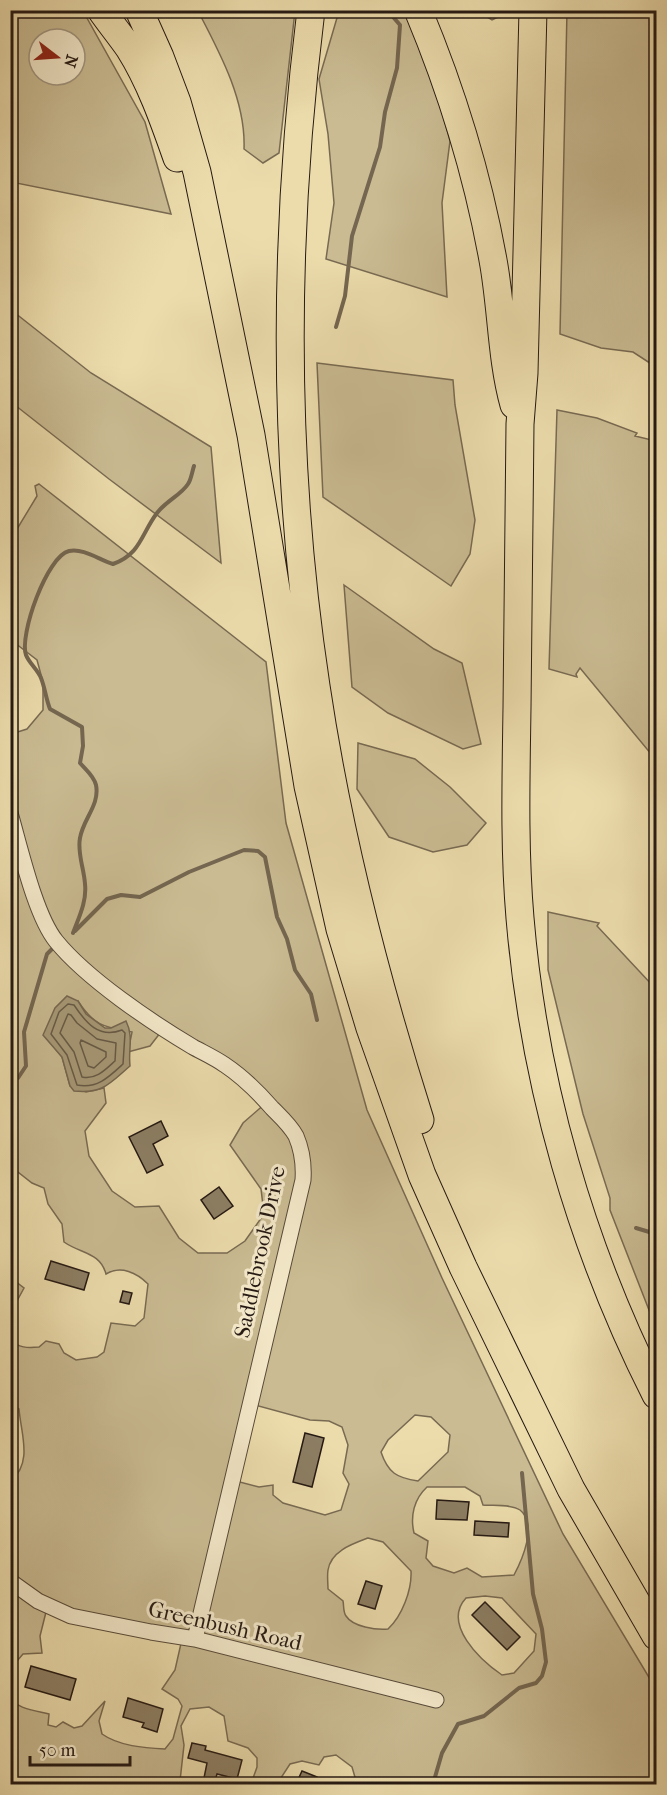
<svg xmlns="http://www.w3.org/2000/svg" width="667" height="1795" font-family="'IM FELL French Canon',serif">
<rect width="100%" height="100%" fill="#ecdcac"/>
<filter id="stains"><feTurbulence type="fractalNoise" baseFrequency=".00333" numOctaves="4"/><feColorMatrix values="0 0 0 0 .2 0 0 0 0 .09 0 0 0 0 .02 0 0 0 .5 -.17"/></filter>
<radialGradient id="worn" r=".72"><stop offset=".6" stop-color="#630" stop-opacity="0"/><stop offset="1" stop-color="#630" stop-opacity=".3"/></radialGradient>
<path fill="#cabb92" stroke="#786a52" stroke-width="1.5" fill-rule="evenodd" d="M10 11H83L145 122 171 214 11 182ZM39 39H75V75H39Z
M198 11H295L279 153 263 163 244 149C246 101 220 53 198 11Z
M339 11H405L439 100 450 141 442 203 447 297 326 259 334 203 328 134 319 79Z
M477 11H511L492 20Z
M567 11H656V367L633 352 601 348 560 334Z
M10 309 91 373 211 447 221 563 109 479 11 402Z
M317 363 453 380 455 405 475 520 470 554 451 586 323 497Z
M557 410 597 418 637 433 635 436 656 441V760L580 668 576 674 577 677 549 669Z
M39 484 266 662 286 823 367 1110 442 1278 563 1534 656 1689V1784H357L352 1767 336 1755 324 1757 319 1765 302 1761 290 1764 277 1784H251L257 1767V1758L248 1748 228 1741 224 1716 209 1707 190 1709 181 1726 184 1745 180 1781 185 1784H11L10 1696C14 1709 38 1711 49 1714L48 1725 56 1727 63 1722 74 1728 82 1726 105 1701 99 1721 102 1734C119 1746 144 1748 165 1749L173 1739 182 1706 178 1699 162 1689 175 1670 182 1639 47 1608 40 1636 42 1653 23 1654 17 1661 11 1681V1481C33 1462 21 1434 19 1409L11 1404V1340C18 1348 28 1348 39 1347L46 1341 59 1344 64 1353 76 1360 97 1357 104 1352 111 1323 135 1326 144 1318 148 1284C137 1273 121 1265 106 1274 100 1252 81 1254 64 1242L62 1224 48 1204 44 1188 32 1183 14 1169 11 1172V734L27 729 43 710V682L37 660 11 640 10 554 16 547 17 529 37 496 35 486ZM78 1001C94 1026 104 1027 132 1032L128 1052 150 1046 164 1028 267 1102 243 1123 230 1145 261 1189 264 1214 245 1241 227 1253H198L179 1238 159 1206 135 1207 112 1191 89 1156 85 1131 106 1103 104 1088 86 1092 70 1086 62 1057 45 1036ZM251 1404 310 1420 329 1421 342 1427 348 1445 343 1473 349 1484 341 1510 325 1515 283 1503 273 1495V1485L259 1487 232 1480ZM415 1415 431 1417 450 1435 448 1452 418 1481C397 1478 388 1473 381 1452L388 1440ZM427 1487H465L480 1496 483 1505C494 1506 511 1504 520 1510 538 1524 522 1560 514 1575L482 1577 467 1568 454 1573 433 1566 426 1558 428 1541 414 1533C410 1516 414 1499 427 1487ZM368 1538 383 1542 411 1571C412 1590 402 1616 388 1629 376 1630 353 1627 346 1616 343 1612 344 1606 343 1601L328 1589C328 1583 327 1576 328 1570 331 1551 352 1544 368 1538ZM485 1596 502 1598 536 1634 534 1651 514 1673 502 1675C480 1660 442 1624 466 1598Z
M344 585 434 649 462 663 481 744 463 749 388 713 352 687Z
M358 743 415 759 450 787 486 823 467 845 433 852 389 837 357 789Z
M548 912 599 923 597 926 654 987 650 972 656 979V1328L610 1210V1198L583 1114 548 970Z
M11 1278 24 1288 11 1312Z"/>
<path fill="#a89a78" stroke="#746650" stroke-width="1.5" d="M67 996 78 1001 86 1014 105 1028H111L126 1021C134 1037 128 1049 130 1066 109 1084 103 1094 74 1091L70 1086 62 1057 43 1035 55 1008Z"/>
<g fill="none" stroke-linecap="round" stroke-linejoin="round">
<path stroke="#665a46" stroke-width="1.5" d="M68 1004 74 1005C86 1023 99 1039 122 1030L125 1033 123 1064C109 1077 97 1089 77 1085L67 1055 51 1034 59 1012Z
M68 1014 71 1015 77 1023 97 1039 116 1043 115 1061C105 1070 96 1080 82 1077L74 1052 60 1033Z
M81 1040 106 1052V1057L94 1068 88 1066 80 1043Z"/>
<path stroke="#746650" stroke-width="4" d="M336 327 345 296 352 236 380 147 385 112 397 68 400 25 388 11
M75 931 107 899 121 895 140 897 189 872 244 850 258 851 265 857 277 917 287 939 295 970 311 994 317 1020
M73 933C79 917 87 901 85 884 84 868 77 853 80 838 83 819 100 805 96 785 94 776 86 770 80 763L83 746 82 727 50 709C46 699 45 688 41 678 38 670 29 663 26 655 19 635 47 556 69 551 84 548 99 560 113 564 141 554 141 534 157 513 166 501 181 495 188 484 191 480 192 472 194 466
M10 1082 18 1078 26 1066 24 1032 47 954 53 948
M636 1228 656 1234
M433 1784 442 1753 458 1724 484 1716 519 1688 536 1683 542 1676 546 1662 542 1629 533 1594 522 1473"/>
</g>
<path fill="#8c7e63" stroke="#251913" stroke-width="1.5" d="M161 1121 168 1136 153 1144 163 1165 147 1173 129 1137Z
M219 1187 233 1206 214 1219 201 1200Z
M51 1261 89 1273 84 1290 45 1279Z
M123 1291 132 1293 129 1304 120 1302Z
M305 1433 324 1438 312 1487 293 1482Z
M437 1500 469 1502 467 1520 436 1519Z
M475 1521 509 1523 508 1537 474 1535Z
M366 1581 382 1586 375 1609 358 1604Z
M485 1602 520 1637 507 1650 472 1615Z
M31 1666 76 1679 70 1700 25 1687Z
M128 1698 163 1709 157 1732 142 1727 144 1723 123 1717Z
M192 1743 206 1746 205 1750 242 1760 237 1779 217 1774 215 1781 204 1778 207 1763 188 1758Z
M302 1771 317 1777 314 1784H296Z"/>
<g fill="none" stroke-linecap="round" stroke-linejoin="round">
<defs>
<path id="minor" d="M10 813C20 847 35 915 56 941 87 979 151 1022 193 1047 204 1053 215 1058 225 1065 243 1077 258 1092 272 1108 281 1117 290 1125 296 1136 302 1150 304 1165 303 1180L195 1639
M10 1581 38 1601 71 1616 151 1632 195 1639 436 1700"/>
<path id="motorway" d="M101 10C110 23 120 35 129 48 150 81 164 121 177 158
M139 10 160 57 177 102 197 172 251 435 308 786 340 929 370 1028 422 1175 463 1267 571 1489 656 1636
M311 10C283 235 282 462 316 686 338 834 375 978 420 1120
M418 10C451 89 478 177 493 260 502 309 501 358 514 405
M533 10 524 373 520 424C519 519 518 613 517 708 516 778 514 848 520 918 534 1084 581 1247 656 1395"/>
</defs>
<use href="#minor" stroke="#574a39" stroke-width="17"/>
<use href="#motorway" stroke="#251913" stroke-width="29"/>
<use href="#minor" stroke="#f3e8c9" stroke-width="15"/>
<use href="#motorway" stroke="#ecdcac" stroke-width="27"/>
</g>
<g text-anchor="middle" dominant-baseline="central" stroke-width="6" stroke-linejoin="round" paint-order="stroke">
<g font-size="22" fill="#251913" stroke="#f3e8c9">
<text transform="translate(260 1252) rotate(-78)">Saddlebrook Drive</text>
<text transform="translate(225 1626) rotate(13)">Greenbush Road</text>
</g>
</g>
<rect width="667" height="1795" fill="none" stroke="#ecdcac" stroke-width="36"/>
<rect x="12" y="12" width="643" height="1771" fill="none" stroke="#251913" stroke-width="3"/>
<rect x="18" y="18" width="631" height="1759" fill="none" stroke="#251913" stroke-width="1.5"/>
<g transform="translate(57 57) rotate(107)"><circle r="28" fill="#f3e8c9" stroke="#a19580" stroke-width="1.5"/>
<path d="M0-4.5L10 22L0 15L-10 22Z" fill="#8f2418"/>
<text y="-9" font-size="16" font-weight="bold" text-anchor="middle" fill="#251913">N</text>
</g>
<path d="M30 1756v9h100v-9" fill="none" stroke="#251913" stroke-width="3"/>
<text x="39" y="1756" font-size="18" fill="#251913" stroke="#f3e8c9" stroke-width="4.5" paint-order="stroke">50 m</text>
<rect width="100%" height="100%" filter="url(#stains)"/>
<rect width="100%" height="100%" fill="url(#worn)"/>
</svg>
